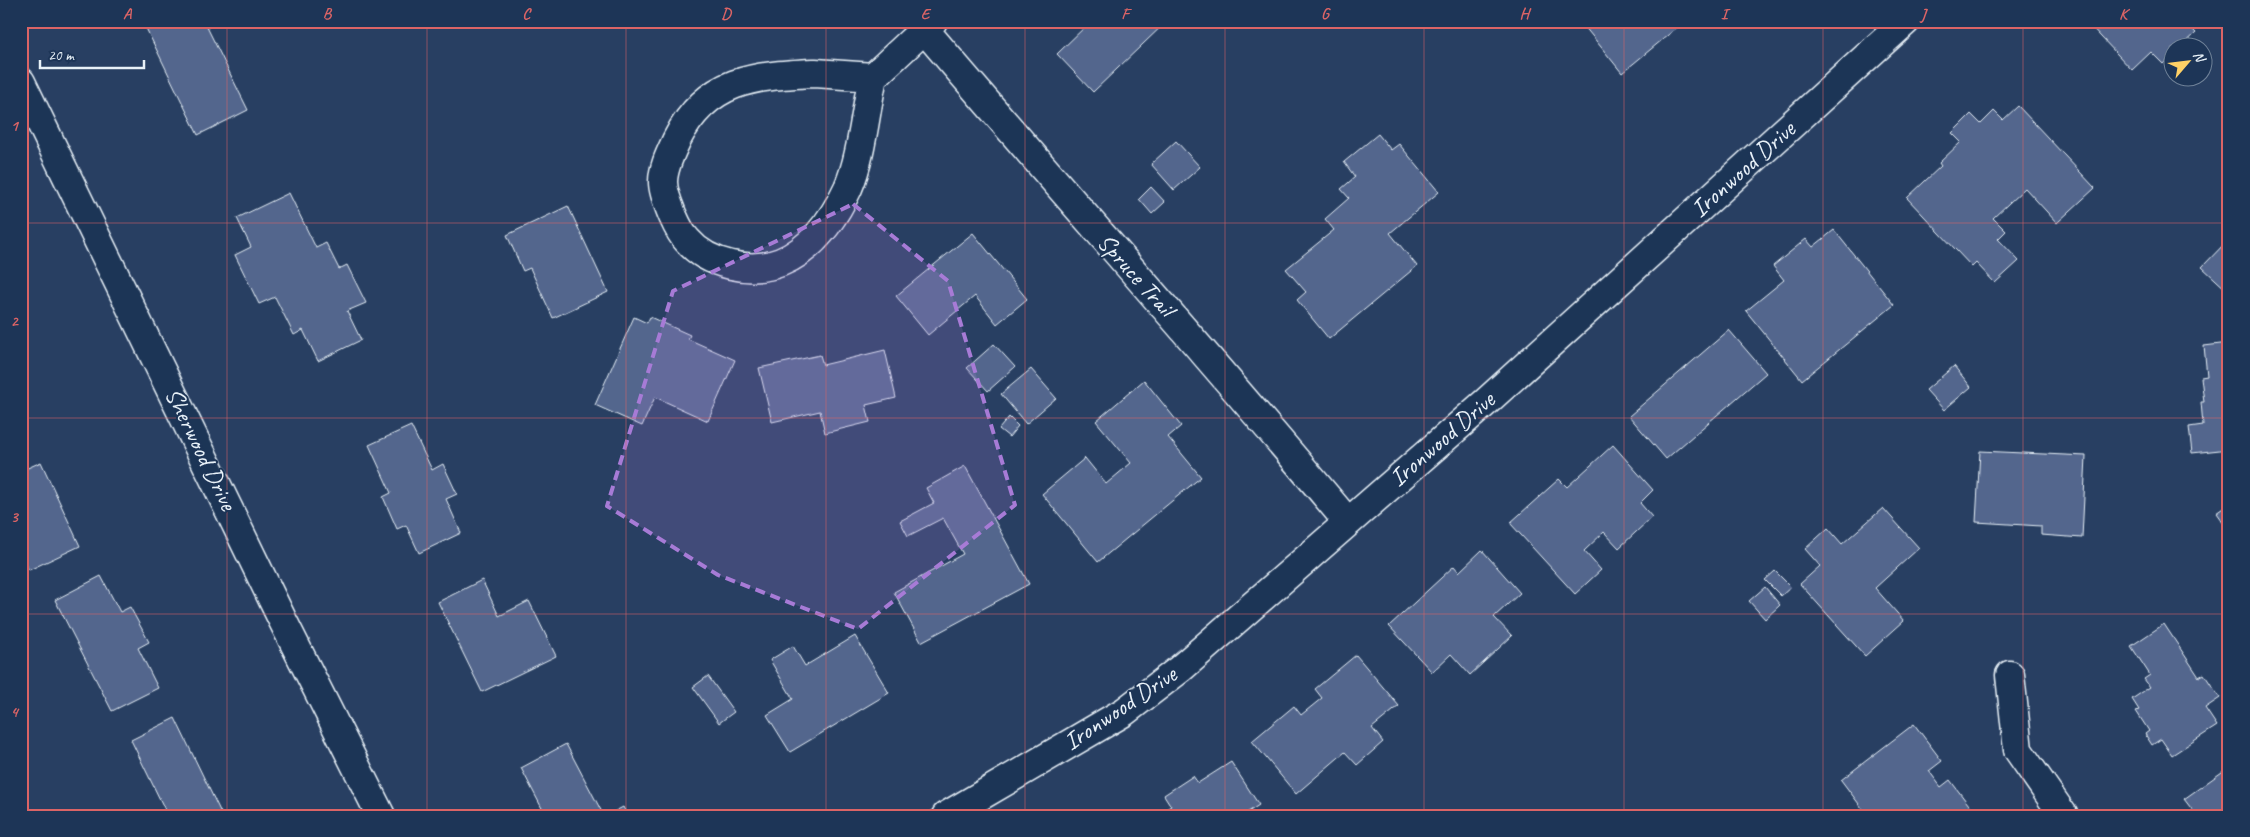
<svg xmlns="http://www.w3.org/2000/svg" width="2250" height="837" font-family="Caveat,sans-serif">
<rect width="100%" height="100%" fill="#283f62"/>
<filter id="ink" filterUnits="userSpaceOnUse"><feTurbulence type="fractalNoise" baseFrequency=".02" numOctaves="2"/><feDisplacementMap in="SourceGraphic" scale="10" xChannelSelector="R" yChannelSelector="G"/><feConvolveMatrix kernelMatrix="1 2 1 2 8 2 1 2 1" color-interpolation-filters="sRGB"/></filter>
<g filter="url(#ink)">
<path fill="#53668d" stroke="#e8f1f8" d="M156 21H204L248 110 198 135 145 26Z
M1091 21H1167L1093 92 1057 54Z
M1580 21H1685L1622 73Z
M2086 21H2184L2196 33 2180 48H2172V55L2163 64 2151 52 2132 70Z
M2018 106 2095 188 2057 223 2025 188 1993 218 2006 231 1998 239 2019 261 1995 283 1976 263 1972 267 1907 198 1941 166 1939 163 1961 142 1952 133 1971 114 1981 124 1994 111 2003 120Z
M1378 134 1391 150 1399 144 1439 192 1390 233 1417 266 1329 339 1297 300 1306 292 1286 269 1334 230 1325 219 1349 198 1341 189 1355 177 1344 162Z
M1176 141 1200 167 1174 190 1151 164Z
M1151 187 1165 202 1152 214 1139 199Z
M289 193 316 248 326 243 339 269 347 265 366 303 347 311 361 340 318 361 303 330 294 335 275 297 259 304 235 255 251 247 237 218Z
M568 206 608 292 553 318 530 268 523 271 507 235Z
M1834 230 1894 305 1802 380 1746 311 1784 280 1773 266 1806 239 1813 247Z
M973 233 1027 299 997 324 975 296 928 335 896 296Z
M2229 239V292L2202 267Z
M634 317 647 323 650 317 690 335 688 339 735 360 708 421 655 397 642 426 595 405Z
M1729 330 1766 373 1666 459 1629 416Z
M2229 343V449L2192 453 2189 427 2203 425 2201 402H2204L2201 377 2207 376 2204 346Z
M994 344 1015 367 988 391 967 368Z
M885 350 896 398 866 405 870 422 825 433 820 411 772 422 759 368 820 355 823 365Z
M1954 366 1971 387 1944 410 1926 390Z
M1031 369 1056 398 1026 424 1001 394Z
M1144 380 1181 426 1168 437 1201 477 1098 562 1042 494 1085 458 1106 484 1131 463 1096 421Z
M1009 417 1018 426 1009 437 999 429Z
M411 426 432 470 443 464 457 494 446 499 461 533 419 553 406 525 397 529 383 497 391 493 369 445Z
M1613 445 1653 490 1640 503 1652 517 1619 548 1604 532 1584 551 1601 570 1575 594 1510 523 1559 479 1567 487Z
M1980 451 2086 456 2082 538 2041 535V526L1976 522Z
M41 462 80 546 29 570 21 554V471Z
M965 466 1029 584 921 642 894 592 963 554 943 518 908 536 900 521 934 503 926 488Z
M2229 504V531L2216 513Z
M1883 508 1919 548 1875 588 1904 621 1865 656 1800 584 1820 566 1805 549 1828 528 1842 544Z
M1482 550 1520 593 1494 617 1512 636 1470 675 1451 654 1432 672 1389 626 1454 566 1459 572Z
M1775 571 1791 587 1781 596 1765 580Z
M101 576 120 612 130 607 149 642 138 648 158 688 112 711 55 600Z
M482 580 499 616 529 601 556 656 482 692 438 602Z
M1765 587 1780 605 1765 619 1749 601Z
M2164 624 2199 677 2204 674 2220 698 2205 708 2217 726 2172 755 2161 739 2152 745 2145 734 2149 731 2136 711 2139 710 2132 699 2150 687 2144 679 2150 675 2131 646Z
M855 636 889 693 790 752 767 715 793 699 770 660 793 646 805 666Z
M1356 655 1399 706 1372 728 1383 742 1357 765 1345 752 1296 794 1252 741 1294 706 1301 715 1322 698 1315 689Z
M708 676 734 712 719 723 693 687Z
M175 718 221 813 217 816H168L131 740Z
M1914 724 1942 761 1929 771 1941 787 1950 780 1975 813 1972 816H1868L1841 780Z
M566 744 604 816H546L521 768Z
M1231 762 1259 805 1242 816H1155L1171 806 1164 795 1193 776 1198 783Z
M2229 767V816H2197L2184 799Z
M623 807 628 816H606Z"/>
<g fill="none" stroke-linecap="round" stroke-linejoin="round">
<defs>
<path id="minor" d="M924 29C1064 194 1209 355 1347 521
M815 73 873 77C865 112 862 156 848 188 834 218 813 249 781 262 751 274 708 265 687 240 680 233 676 223 672 214 668 204 663 192 663 182 663 167 671 152 677 139 708 78 754 76 815 73Z
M873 77 933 21
M21 82 283 621 381 816
M2010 675 2018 750 2064 816
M946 816 1124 712 1180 669 1486 402 1906 21"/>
</defs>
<use href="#minor" stroke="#e8f1f8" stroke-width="31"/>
<use href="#minor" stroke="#1d3557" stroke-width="28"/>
</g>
</g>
<path fill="#a77bd6" fill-opacity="0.2" stroke="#a77bd6" stroke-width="4" stroke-dasharray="10 6" stroke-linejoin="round" d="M853 204 948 281 1015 505 858 629 718 575 607 506 673 291Z"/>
<path fill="none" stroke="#db6466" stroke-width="1" stroke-opacity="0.55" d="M227 21V816M427 21V816M626 21V816M826 21V816M1025 21V816M1225 21V816M1424 21V816M1624 21V816M1823 21V816M2023 21V816M21 223H2229M21 418H2229M21 614H2229"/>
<g text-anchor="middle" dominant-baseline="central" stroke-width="4" stroke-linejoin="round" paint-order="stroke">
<g font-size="25" fill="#e8f1f8" stroke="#1d3557">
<text transform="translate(1743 169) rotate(-42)">Ironwood Drive</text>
<text transform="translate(1136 275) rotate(48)">Spruce Trail</text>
<text transform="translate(1442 439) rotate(-41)">Ironwood Drive</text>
<text transform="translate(201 449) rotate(64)">Sherwood Drive</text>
<text transform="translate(1120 708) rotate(-34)">Ironwood Drive</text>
</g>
</g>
<rect width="2250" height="837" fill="none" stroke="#1d3557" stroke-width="55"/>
<g transform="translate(2188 62) rotate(62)"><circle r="24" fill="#1d3557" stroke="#6e8097"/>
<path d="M0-4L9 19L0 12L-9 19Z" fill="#ffd166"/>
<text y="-8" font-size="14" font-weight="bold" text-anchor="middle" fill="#e8f1f8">N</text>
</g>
<path d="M40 60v8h104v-8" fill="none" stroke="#e8f1f8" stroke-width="2.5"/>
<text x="48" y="60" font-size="15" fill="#e8f1f8" stroke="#1d3557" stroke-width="4" paint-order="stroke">20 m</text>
<rect x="28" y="28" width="2194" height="782" fill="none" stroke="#db6466" stroke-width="2"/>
<g font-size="16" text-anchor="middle" font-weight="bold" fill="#db6466">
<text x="127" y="19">A</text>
<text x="327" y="19">B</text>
<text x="526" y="19">C</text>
<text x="726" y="19">D</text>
<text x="925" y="19">E</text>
<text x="1125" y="19">F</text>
<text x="1325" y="19">G</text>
<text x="1524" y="19">H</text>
<text x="1724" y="19">I</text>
<text x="1923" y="19">J</text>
<text x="2123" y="19">K</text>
<text x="14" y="131">1</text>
<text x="14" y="326">2</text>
<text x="14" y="522">3</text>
<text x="14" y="717">4</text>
</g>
</svg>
